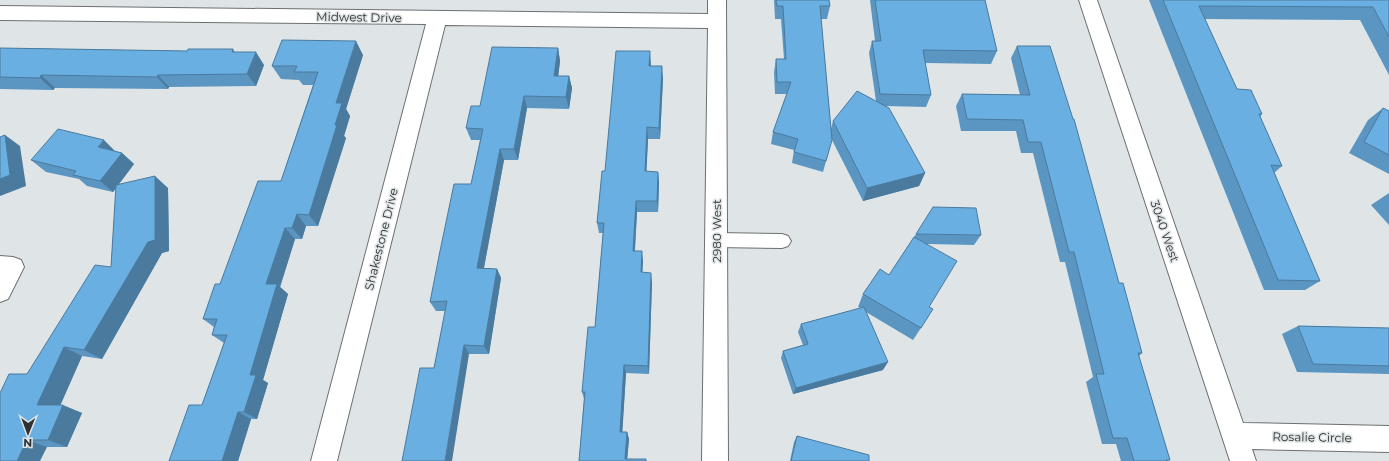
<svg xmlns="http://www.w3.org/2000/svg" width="1389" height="461" font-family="Montserrat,sans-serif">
<rect width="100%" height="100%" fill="#dfe5e6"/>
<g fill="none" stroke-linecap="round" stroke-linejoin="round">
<defs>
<path id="lane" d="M716 233 782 234 788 236 791 241 788 246 782 248 716 247 710 245 707 240 710 235Z"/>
<path id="street" d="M708 0H726L728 461H702L708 28 445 25 337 461H311L426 24 0 20V6L708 14Z
M1079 0H1097L1243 423 1389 426V452L1252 449 1256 461H1230Z
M0 256 13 257 21 260 24 267 8 299 0 302Z"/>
</defs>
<use href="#lane" stroke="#6c7071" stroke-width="2"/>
<use href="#street" stroke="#6c7071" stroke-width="2"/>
<use href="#lane" fill="#fff" fill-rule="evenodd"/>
<use href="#street" fill="#fff" fill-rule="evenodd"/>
</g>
<path fill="#5b96c2" d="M774 0H829L830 6 827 19H821L831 129 833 121 876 101 869 53 872 41H875L870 0H985L997 51 991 64 925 63 931 95 926 107 886 106 925 173 919 186 863 201 832 140 823 172 792 163 794 150 771 144 773 132 787 94H775L774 72 776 59H784L781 19H775Z
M1149 0H1389V75L1360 20 1205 19 1237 89 1262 114 1260 117 1282 166 1274 173 1320 281 1305 290H1264Z
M1017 46 1119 283 1142 353 1139 356 1170 460 1167 461H1121L1116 444H1102L1086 382 1093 377 1065 262H1060L1033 153H1021L1016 131H961L956 106 962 94 1020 95 1011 58Z
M0 48 187 51 233 49 235 52 264 65 256 86 169 87 168 89 55 88 53 90 0 89Z
M558 48 560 61 558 76H569L572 88 569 109 527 108 518 160H504L484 268 497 269 501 278 489 354H469L434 368 446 311H436L430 302 471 184 480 140H471L466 128 480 106Z
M363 55 346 109 350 116 344 136 346 138 318 226H306L302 239H295L280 287 288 294 263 380 268 383 257 419H251L238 461H169L202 405 224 343 212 335 214 327 203 319 220 284 281 181 313 85H303L299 80 281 79 272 66Z
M663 78 660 139H648L646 172H658L659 183 658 212H637L635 251 643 261 642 272 652 282 649 374 626 373 622 432H627L629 439 627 459 579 461 584 399 582 392 595 327 603 233H599L597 223 605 171Z
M1383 108 1389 111V174L1349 153 1368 120Z
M116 152 122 153 134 164 119 184 168 188 169 251 162 253 102 359 82 356 60 405 82 413 67 447H47L0 461 27 374 111 267 116 188 113 192 87 186 79 179 46 172 31 160Z
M1389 193V225L1371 205Z
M916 234 981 235 974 245 928 244 929 307 921 328 913 340 866 312 883 370 793 394 781 358 783 351 803 345 798 332 801 324 861 308 858 307 863 294 889 275Z
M1298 326 1389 328V374L1297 372 1282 334Z
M797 436 869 461H790L794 442Z"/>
<path fill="#4a7a9e" d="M356 41 363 55 346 109 350 116 344 136 346 138 318 226 309 215 335 125 336 103Z
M558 48 560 61 557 88 554 76Z
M650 51 651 64 650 78 649 66Z
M256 52 264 65 256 86 247 74Z
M662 66 663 78 660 139 659 128Z
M41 75 55 88 53 90 40 78Z
M158 75 169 87 168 89 157 77Z
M569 76 572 88 569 109 566 97Z
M524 96 527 108 518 160 514 149Z
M647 127 648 139 646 183 645 171Z
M5 135 20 146 26 186 0 196V179Z
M104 140 116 152 98 147Z
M500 149 504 160 482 278 477 268Z
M122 153 134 164 113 192 100 181Z
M658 172 659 183 658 212 657 201Z
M925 173 919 186 863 201 867 188Z
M155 176 168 188 169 251 162 253 102 359 84 350Z
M636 201 637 212 634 261 633 251Z
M297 214 306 226 302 239 292 228Z
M285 228 295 239 280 287 288 294 263 380 268 383 257 419 244 412 250 375 266 284Z
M642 251 643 261 642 282 641 272Z
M497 269 501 278 489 354 484 346Z
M651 273 652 282 649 374 648 366Z
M464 345 469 354 452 461H445Z
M64 347 82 356 57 413 37 405Z
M888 362 883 370 793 394 796 388Z
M624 365 626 373 622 438 620 432Z
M63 405 82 413 67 447 48 440Z
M238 412 251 419 238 461H222Z
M627 432 629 439 627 461 625 459Z
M27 440 47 447 40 461H17Z"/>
<path fill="#6aafe1" stroke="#4a7a9e" d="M776 0H829L830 6H820L832 140 826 161 794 152 798 139 773 132 791 82H777L776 59H786L783 6H777Z
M875 0H985L997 51 923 50 931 95 880 94 872 41H881Z
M1163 0H1389V37L1373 7 1199 6 1237 89 1251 90 1262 114H1259L1282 166 1271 165 1320 281 1278 280Z
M282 40 356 41 336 103H342L335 125H337L309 215 297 214 292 228H285L266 284H277L250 375H256L244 412H238L222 461H169L189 405H202L227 335H212L217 319H203L215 284H220L258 181H281L318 72H294L297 66H272Z
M1017 46H1050L1073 119H1074L1119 283H1123L1142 353H1138L1170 460H1166L1167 461H1134L1127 438H1113L1096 374H1104L1074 252H1069L1041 142H1028L1023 120 967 119 962 94 1030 95Z
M492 47 558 48 554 76H569L566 97 524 96 514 149H500L477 268 497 269 484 346 464 345 445 461H402L420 368H434L447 301 430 302 440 251 454 184H471L483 129 466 128 471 106H480Z
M0 48 187 51 188 49H233L232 52H256L247 74 158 75 157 77 41 75 40 78 0 77Z
M616 51H650L649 66H662L659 128 647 127 645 171 658 172 657 201H636L633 251H642L641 272 651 273 648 366 624 365 620 432H627L625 459H646V461H579L585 392H582L588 327H595L604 223H597L602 171H605Z
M857 91 889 108 925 173 867 188 833 121Z
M1383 108 1389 111V155L1364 142Z
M58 129 104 140 98 147 122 153 100 181 73 175 76 171 31 160Z
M5 135 10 175 0 179V137Z
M155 176V240L148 242 84 350 64 347 37 405H63L48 440H27L17 461H0V393L9 374H27L95 265 111 267 116 185Z
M933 207 976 208 981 235 916 234Z
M914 237 957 261 929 307 933 309 921 328 863 294 880 269 889 275Z
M864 307 888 362 796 388 783 351 808 344 801 324Z
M1298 326 1389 328V366L1313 364Z
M797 436 869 455V461H791Z"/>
<g text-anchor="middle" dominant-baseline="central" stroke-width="3" stroke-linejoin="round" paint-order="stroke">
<g font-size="12" fill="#2f3031" stroke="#dfe5e6">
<text transform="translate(359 17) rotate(1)">Midwest Drive</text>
<text transform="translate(716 231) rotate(-90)">2980 West</text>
<text transform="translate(1165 231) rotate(71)">3040 West</text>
<text transform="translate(381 239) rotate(-76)">Shakestone Drive</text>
<text transform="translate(1312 437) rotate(1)">Rosalie Circle</text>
</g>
</g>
<g transform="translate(28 433) rotate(181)" stroke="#dfe5e6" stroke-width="3" paint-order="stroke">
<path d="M0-3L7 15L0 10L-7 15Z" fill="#2f3031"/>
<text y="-6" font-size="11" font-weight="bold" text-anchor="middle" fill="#2f3031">N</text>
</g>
</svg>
